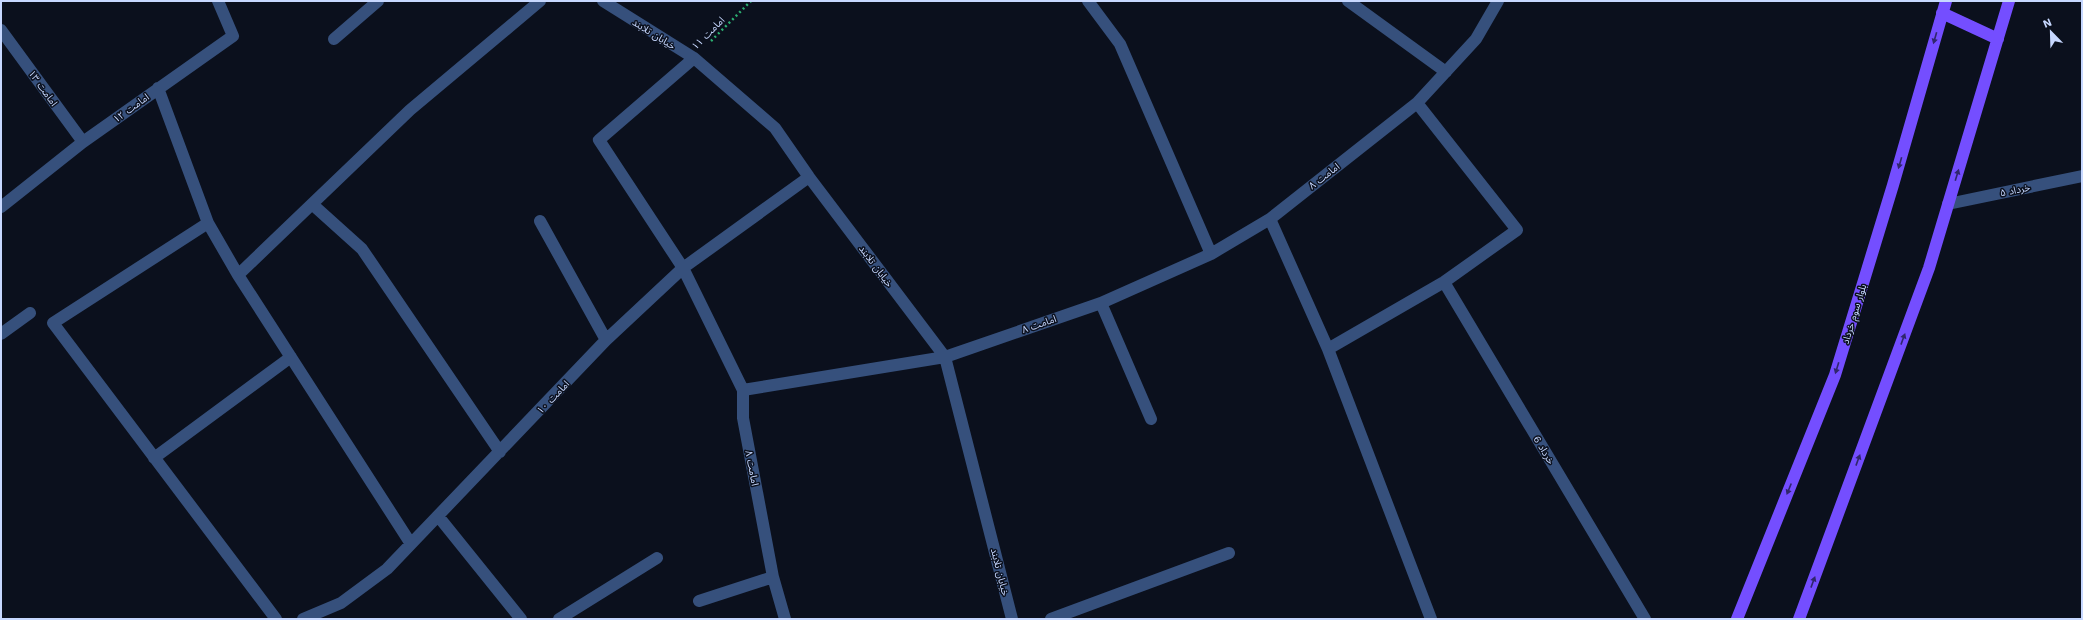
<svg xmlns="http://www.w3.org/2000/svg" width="2083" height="620" font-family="'Work Sans','Noto Sans Arabic',sans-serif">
<rect width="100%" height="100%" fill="#0b101d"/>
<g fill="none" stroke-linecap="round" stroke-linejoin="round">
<path stroke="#2cae71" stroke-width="2.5" stroke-dasharray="2 3" stroke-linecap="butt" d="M711 41 751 1"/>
<path stroke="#36507c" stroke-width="12" d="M603 1 694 58 775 128 809 177 945 357 1012 619
M1088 1 1120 44 1211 254
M1348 1 1446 72
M1 30 83 142
M334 39 378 1
M694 58 599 140 683 268 743 390
M158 88 208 223
M1417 103 1517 230 1444 282 1328 349 1431 619
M312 204 362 249 500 452
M1948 204 2082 176
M1 207 83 142 233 36 218 1
M1270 219 1328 349
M540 221 606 340
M238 275 411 544
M1444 282 1645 619
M1101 303 1151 419
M1 334 30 313
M154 458 291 357
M438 516 521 619
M773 577 785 619
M699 601 773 577 743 418V390L945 357 1101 303 1211 254 1270 219 1417 103 1476 39 1498 1
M276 619 53 323 208 223 238 275 410 110 540 1
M303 619 341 603 387 569 606 340 683 268 809 177
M559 619 657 558
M1051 619 1229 553"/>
<path stroke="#744eff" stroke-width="12" d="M1942 13 1998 39
M1737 619 1835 375 1893 185 1946 1
M1799 619 1929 268 2009 1"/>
</g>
<defs><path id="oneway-solid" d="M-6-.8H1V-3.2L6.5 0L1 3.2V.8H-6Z"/></defs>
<g fill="#30266c">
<use href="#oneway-solid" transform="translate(1935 38) rotate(106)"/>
<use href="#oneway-solid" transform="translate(1900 163) rotate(106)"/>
<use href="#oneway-solid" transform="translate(1957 175) rotate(-73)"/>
<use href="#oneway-solid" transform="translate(1903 339) rotate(-70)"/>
<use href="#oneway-solid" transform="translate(1837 368) rotate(107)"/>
<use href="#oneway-solid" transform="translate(1858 460) rotate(-70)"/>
<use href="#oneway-solid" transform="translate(1789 489) rotate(112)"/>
<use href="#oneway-solid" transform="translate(1813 582) rotate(-70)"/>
</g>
<g text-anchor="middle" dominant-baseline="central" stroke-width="3" stroke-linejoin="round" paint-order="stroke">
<g font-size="10" fill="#c7d8ff" stroke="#0b101d">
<text transform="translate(708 33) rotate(-45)">امامت ۱۱</text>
<text transform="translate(654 34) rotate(32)">خیابان تلابند</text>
<text transform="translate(43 88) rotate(54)">امامت ۱۳</text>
<text transform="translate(131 108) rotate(-36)">امامت ۱۲</text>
<text transform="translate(1324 176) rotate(-38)">امامت ۸</text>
<text transform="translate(2015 190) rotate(-12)">خرداد ۵</text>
<text transform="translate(876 266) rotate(53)">خیابان تلابند</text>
<text transform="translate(1854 314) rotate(-73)">بلوار سوم خرداد</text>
<text transform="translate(1039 324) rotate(-19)">امامت ۸</text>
<text transform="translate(553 397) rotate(-46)">امامت ۱۰</text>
<text transform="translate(1544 450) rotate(59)">خرداد 6</text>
<text transform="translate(752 468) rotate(79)">امامت ۸</text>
<text transform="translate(1000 572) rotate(76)">خیابان تلابند</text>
</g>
</g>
<rect width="2083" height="620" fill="none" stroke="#c7d8ff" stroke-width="4"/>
<g transform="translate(2051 32) rotate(337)" stroke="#0b101d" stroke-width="3" paint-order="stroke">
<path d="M0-3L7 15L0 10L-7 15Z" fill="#c7d8ff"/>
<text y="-6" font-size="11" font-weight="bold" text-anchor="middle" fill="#c7d8ff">N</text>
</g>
</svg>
